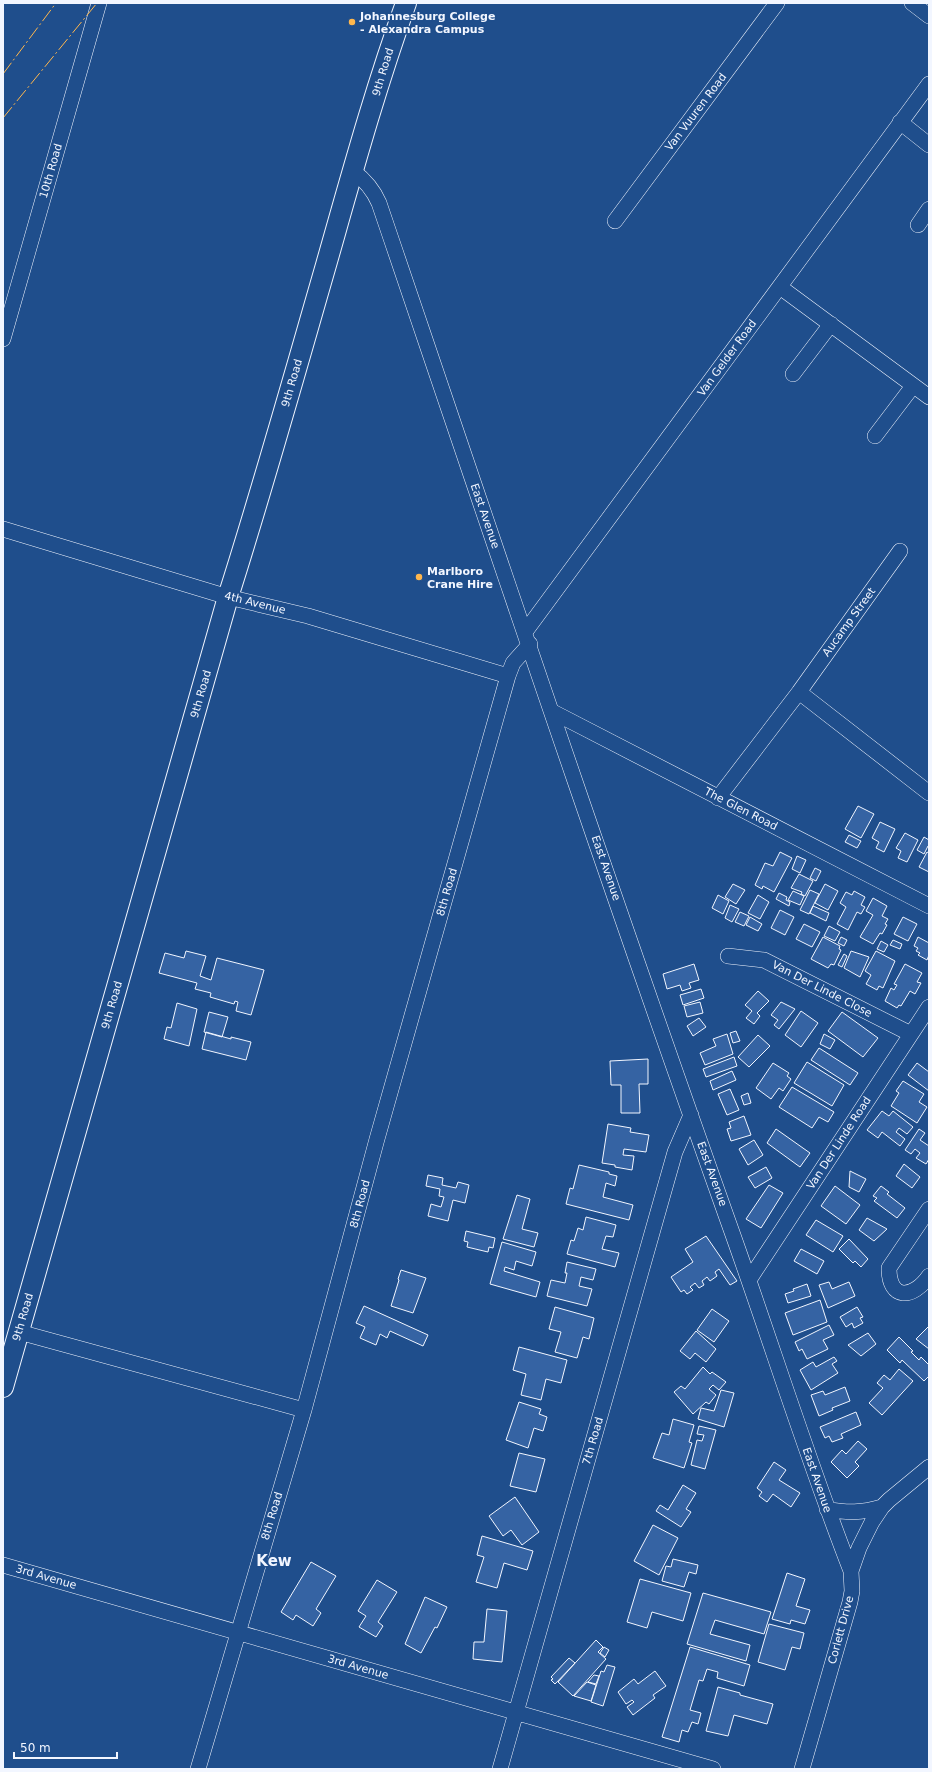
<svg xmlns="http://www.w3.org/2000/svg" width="932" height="1772" font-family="'DejaVu Sans',sans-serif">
<rect width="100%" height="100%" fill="#1f4e8c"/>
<path fill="#3563a3" stroke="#f2f6ff" d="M858 806 874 814 861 838 845 829Z
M880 822 895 829 884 852 876 848 879 842 872 838Z
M905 833 918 840 907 862 898 858 901 851 896 848Z
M849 835 861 841 857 848 845 842Z
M924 837 929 840V847L928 846 924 854 917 850Z
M780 852 792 858 774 892 763 886 762 889 755 885 765 863 773 866Z
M927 852 929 853V872L919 867Z
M797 856 806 860 800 873 792 869Z
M815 868 821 871 816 881 810 878Z
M799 874 813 881 805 896 801 894 802 892 791 888Z
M733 884 745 890 736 904 725 897Z
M825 884 838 891 828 910 815 903Z
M810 890 819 894 809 914 800 910Z
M793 891 804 896 800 905 788 900Z
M854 891 865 897 861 905 865 907 861 914 857 912 848 930 837 924 846 907 840 903 846 892 852 895Z
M779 893 787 897 786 900 790 902 789 906 776 899Z
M718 895 729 901 723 914 712 908Z
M758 895 769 902 760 919 748 913Z
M873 898 887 906 882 916 888 919 885 924 887 925 882 934 880 933 873 944 860 937 873 915 866 911Z
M730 905 739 909 732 922 725 918Z
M813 906 829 913 826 921 810 913Z
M780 910 794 917 785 935 771 928Z
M740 912 749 916 744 926 735 922Z
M750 917 762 924 758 931 746 925Z
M903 917 917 924 908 941 894 934Z
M804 924 820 932 812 947 796 939Z
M829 926 840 932 835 941 824 936Z
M823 937 840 946 839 949 841 950 834 965 831 964 828 968 811 959Z
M841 937 847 940 844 946 838 943Z
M918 937 929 943V955L927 960 918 955 920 953 916 951 918 948 914 946Z
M893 940 902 944 900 949 890 945Z
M881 941 888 945 884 952 877 949Z
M186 951 206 956 200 976 211 980 217 958 264 970 251 1015 236 1011 238 1002 235 1001 234 1004 210 997 211 993 195 989 197 983 159 973 165 953 184 958Z
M851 951 869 957 860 977 844 968Z
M876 951 895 961 883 988 879 986 877 990 866 984 871 975 865 971Z
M844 954 847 956 842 967 838 965Z
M694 964 699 980 689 983 691 988 682 991 680 985 667 989 663 974Z
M905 964 922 973 917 982 921 983 915 994 910 991 901 1006 899 1005 897 1008 885 1001 891 988 894 990 897 985 894 984Z
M701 989 704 998 683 1005 680 995Z
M758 991 769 1001 757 1013 760 1016 754 1024 746 1018 752 1011 745 1005Z
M700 1002 703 1013 687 1017 684 1006Z
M781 1002 795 1009 779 1029 774 1025 778 1020 771 1015Z
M177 1003 197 1009 189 1046 164 1039 167 1027 171 1028Z
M801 1011 818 1023 801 1047 785 1035Z
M209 1012 228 1017 222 1037 204 1032Z
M842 1012 878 1038 863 1057 828 1031Z
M699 1018 706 1027 693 1036 687 1026Z
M736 1031 740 1041 733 1043 730 1033Z
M206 1032 231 1039V1037L251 1042 246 1060 202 1049Z
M727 1034 733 1054 705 1065 700 1053 716 1046 713 1039Z
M824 1034 835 1040 830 1049 820 1044Z
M758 1035 770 1046 749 1067 738 1057Z
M819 1048 858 1073 850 1085 811 1060Z
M734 1057 737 1066 706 1077 703 1069Z
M648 1059V1084H639L640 1113H621V1085H611L610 1061Z
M807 1062 844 1085 832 1106 794 1083Z
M773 1063 789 1073 787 1076 791 1079 783 1091 779 1088 771 1099 756 1088Z
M917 1063 929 1072V1091L908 1075Z
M732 1071 736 1080 713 1090 710 1081Z
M903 1081 924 1094 919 1102 927 1107 917 1123 891 1106 899 1093 896 1091Z
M792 1087 834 1112 828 1122 819 1117 812 1128 779 1107Z
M730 1089 739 1110 727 1115 718 1094Z
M748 1093 751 1103 744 1105 741 1096Z
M882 1111 889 1116 893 1111 913 1127 907 1134 899 1128 896 1132 905 1139 900 1146 882 1132 878 1138 867 1130Z
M744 1116 751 1135 731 1141 727 1129 731 1128 729 1122Z
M608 1124 631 1128 630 1132 649 1135 646 1152 624 1149 623 1155 634 1156 632 1170 615 1167V1165L602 1163Z
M776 1129 810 1153 800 1167 767 1143Z
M919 1129 925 1133 920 1140 929 1146V1159L926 1164 916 1158 920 1153 915 1149 911 1154 905 1150Z
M754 1140 763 1155 748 1165 739 1149Z
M904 1164 920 1177 912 1188 896 1176Z
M579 1165 609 1172V1174L617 1176 615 1186 606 1183 603 1197 633 1205 629 1220 566 1204 570 1188 573 1189Z
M766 1167 772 1178 755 1188 748 1177Z
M850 1171 866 1179 859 1192 849 1187Z
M428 1175 443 1178 442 1185 456 1188 458 1182 469 1185 465 1203 453 1200 448 1221 428 1216 431 1204 441 1207 444 1197 439 1196 440 1189 426 1186Z
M769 1185 783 1193 761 1228 746 1219Z
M835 1186 860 1205 846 1224 821 1206Z
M881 1186 889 1192 887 1194 905 1208 897 1218 874 1201 877 1198 873 1196Z
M517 1195 530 1199 522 1229 538 1233 534 1247 503 1239Z
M586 1217 616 1225 613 1237 606 1236 602 1249 619 1253 615 1267 567 1254 571 1240 574 1241 578 1228 583 1230Z
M867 1218 887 1229 874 1241 859 1230Z
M816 1220 843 1236 833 1252 806 1235Z
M466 1231 495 1238 493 1248 489 1247 488 1252 467 1247 468 1242 464 1241Z
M706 1236 737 1281 730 1285 719 1269 715 1272 717 1276 710 1281 707 1277 702 1281 704 1285 699 1288 695 1283 690 1287 693 1290 687 1294 684 1290 681 1292 671 1277 693 1262 685 1249Z
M849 1239 868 1259 861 1267 855 1261 853 1263 839 1249Z
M502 1242 536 1252 532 1266 516 1261 514 1270 505 1267 504 1271 540 1282 536 1297 490 1284Z
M801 1249 824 1261 817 1274 794 1261Z
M567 1262 596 1269 593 1280 581 1277 579 1286 592 1289 587 1306 547 1296 551 1280 565 1283 567 1273H565Z
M401 1270 426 1278 413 1313 391 1306 399 1280 398 1279Z
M829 1282 832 1289 849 1282 855 1296 828 1308 819 1285Z
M807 1284 811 1296 788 1303 785 1294 794 1291 793 1289Z
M820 1300 827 1322 793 1335 785 1313Z
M364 1306 428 1335 423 1346 390 1331 387 1338 380 1334 376 1345 360 1338 365 1327 356 1323Z
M555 1307 594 1318 589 1339 583 1337 577 1358 555 1352 561 1332 549 1329Z
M857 1307 863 1317 860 1318 863 1323 854 1328 852 1323 846 1327 840 1317Z
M712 1309 729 1321 714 1342 697 1330Z
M829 1325 834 1335 823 1340 828 1349 807 1359 802 1349 799 1351 795 1342Z
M928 1327 929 1329V1349L916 1339Z
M696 1331 716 1349 706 1362 695 1353 690 1359 680 1351Z
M868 1333 876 1344 861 1356 848 1345Z
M899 1337 913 1351 911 1352 919 1360 921 1357 929 1365V1376L924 1381 902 1360 900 1363 887 1350Z
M519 1347 567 1360 561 1383 546 1379 541 1400 521 1395 526 1374 513 1370Z
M834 1357 837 1361 832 1364 838 1373 811 1390 800 1370 813 1362 816 1367Z
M703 1367 710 1374 712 1372 726 1382 719 1390 713 1385 709 1389 716 1395 709 1404 706 1402 693 1414 674 1392 681 1386 685 1389Z
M899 1369 913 1381 882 1415 869 1403 883 1388 877 1383 884 1375 890 1380Z
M845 1387 850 1401 832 1408 833 1410 819 1416 811 1395 823 1391 825 1395Z
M721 1390 734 1393 724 1427 698 1419 701 1408 714 1411Z
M519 1402 541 1409 539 1414 547 1417 543 1431 534 1428 528 1448 506 1440Z
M856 1412 861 1425 841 1434 843 1438 832 1442 829 1436 825 1438 820 1427Z
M673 1419 694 1425 689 1442 692 1443 684 1468 653 1458 662 1433 669 1435Z
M699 1426 716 1430 705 1469 691 1465 697 1440 702 1441 704 1435 697 1434Z
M858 1441 867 1449 855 1462 859 1466 847 1478 831 1462 842 1450 846 1454Z
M519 1453 545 1459 536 1492 510 1486Z
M774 1462 786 1470 779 1480 800 1493 791 1507 773 1494 767 1502 759 1496 762 1492 757 1488Z
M683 1485 696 1493 686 1509 691 1512 681 1527 656 1511 660 1505 668 1510Z
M515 1497 539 1532 522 1545 511 1530 503 1536 489 1516Z
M653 1525 678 1538 659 1575 634 1561Z
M482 1536 533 1551 527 1570 504 1563 497 1588 476 1582 484 1557 477 1555Z
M673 1559 698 1565 696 1574 689 1572 684 1587 662 1581 666 1566 671 1567Z
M311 1562 336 1576 316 1609 321 1613 313 1626 296 1615 293 1620 281 1612Z
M787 1573 805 1579 796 1606 810 1610 805 1624 791 1620 790 1624 772 1619Z
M640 1579 691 1593 683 1621 652 1612 647 1628 627 1622Z
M377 1580 397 1592 378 1622 383 1626 376 1637 359 1627 366 1616 358 1611Z
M703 1593 771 1612 764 1634 715 1620 710 1634 750 1645 746 1661 687 1644Z
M425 1597 447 1607 437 1628 435 1627 421 1653 405 1644Z
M487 1609 507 1611 502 1662 473 1659 474 1642H484Z
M769 1624 804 1633 800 1649 792 1647 785 1670 758 1662Z
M596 1640 603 1647 598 1652 606 1659 573 1696 558 1682Z
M604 1647 609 1650 605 1657 600 1653Z
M690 1647 750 1665 744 1686 717 1678 718 1672 707 1669 703 1681 699 1680 690 1710 701 1713 698 1724 692 1722 688 1732 682 1730 679 1742 662 1737Z
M569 1658 575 1663 555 1684 551 1680 553 1679 551 1677Z
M607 1665 615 1667 603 1706 591 1702 601 1671 604 1672Z
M655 1671 666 1686 653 1695 655 1698 633 1715 627 1707 634 1702 632 1700 626 1704 618 1692 634 1679 638 1684Z
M594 1675 599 1676 596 1684 588 1682Z
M587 1682 596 1685 591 1701 574 1696Z
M718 1687 740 1693V1695L773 1704 767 1724 734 1715 728 1736 706 1731Z"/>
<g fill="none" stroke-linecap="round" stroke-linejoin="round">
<defs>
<path id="minor" d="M912 3 929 16
M900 122 929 145
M353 171C365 180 373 189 379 203 494 543 608 883 728 1221 770 1338 806 1456 851 1571
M615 221 777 3
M918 225 929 209
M780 287 929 397
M3 339 99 3
M793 374 831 324
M875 436 913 386
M3 529 228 597 308 616 508 676
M525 632 929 84
M799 692 929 793
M553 712 929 906
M718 798 799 692 900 551
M728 956 764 960 911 1034
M929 1209 889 1268C889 1301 913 1299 929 1276
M749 1280 929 1007
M19 1332 304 1410
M827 1509C847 1513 862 1513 882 1507
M3 1565 713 1769
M198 1769 304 1410 377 1139 508 676 513 663 530 644
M500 1769 675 1152 691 1115
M802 1769 850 1602 852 1591 851 1571 859 1548 872 1522 882 1507 889 1500 929 1467"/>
<path id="major" d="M3 1387 228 597C263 487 294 376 326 265 351 177 375 89 406 3"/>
</defs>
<use href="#minor" stroke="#f2f6ff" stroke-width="16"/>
<use href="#major" stroke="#f2f6ff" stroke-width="22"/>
<use href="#minor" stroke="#1f4e8c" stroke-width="15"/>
<use href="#major" stroke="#1f4e8c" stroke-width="20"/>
<path stroke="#ffb74d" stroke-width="1" stroke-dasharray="14 3 2 3" stroke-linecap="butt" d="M3 74 56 3
M3 118 97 3"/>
</g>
<g fill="#ffb74d" stroke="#1f4e8c" stroke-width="1.5">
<circle cx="352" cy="22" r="4"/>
<circle cx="419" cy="577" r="4"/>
</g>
<g text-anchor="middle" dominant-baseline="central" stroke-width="3" stroke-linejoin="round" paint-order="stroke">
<g font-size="11" font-weight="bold" fill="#f2f6ff" stroke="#1f4e8c" text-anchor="start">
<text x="360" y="16">Johannesburg College<tspan x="360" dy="13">- Alexandra Campus</tspan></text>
<text x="427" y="571">Marlboro<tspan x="427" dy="13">Crane Hire</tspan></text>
</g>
<g font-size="11" fill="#f2f6ff" stroke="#1f4e8c">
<text transform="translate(383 72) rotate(-73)">9th Road</text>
<text transform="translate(696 112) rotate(-53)">Van Vuuren Road</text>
<text transform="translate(51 171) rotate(-74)">10th Road</text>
<text transform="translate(727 358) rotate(-54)">Van Gelder Road</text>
<text transform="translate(292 383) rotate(-74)">9th Road</text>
<text transform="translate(485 516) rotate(71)">East Avenue</text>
<text transform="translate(255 603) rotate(14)">4th Avenue</text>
<text transform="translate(849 622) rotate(-54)">Aucamp Street</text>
<text transform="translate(201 694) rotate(-74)">9th Road</text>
<text transform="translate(741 809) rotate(27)">The Glen Road</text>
<text transform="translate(606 868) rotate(71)">East Avenue</text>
<text transform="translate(447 892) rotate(-74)">8th Road</text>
<text transform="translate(822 989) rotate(27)">Van Der Linde Close</text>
<text transform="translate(112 1005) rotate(-74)">9th Road</text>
<text transform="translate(839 1143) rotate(-57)">Van Der Linde Road</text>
<text transform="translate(712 1174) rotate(70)">East Avenue</text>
<text transform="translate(360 1204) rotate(-75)">8th Road</text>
<text transform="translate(23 1317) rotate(-74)">9th Road</text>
<text transform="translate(593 1441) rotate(-74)">7th Road</text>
<text transform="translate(817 1480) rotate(71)">East Avenue</text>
<text transform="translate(272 1516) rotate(-73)">8th Road</text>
<text transform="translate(46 1577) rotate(16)">3rd Avenue</text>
<text transform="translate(841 1630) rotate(-75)">Corlett Drive</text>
<text transform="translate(358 1667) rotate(16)">3rd Avenue</text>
</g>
<g font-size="15" font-weight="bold" fill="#f2f6ff" stroke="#1f4e8c">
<text x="274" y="1561">Kew</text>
</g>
</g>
<rect width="932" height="1772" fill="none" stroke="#f2f6ff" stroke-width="8"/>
<path d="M14 1752v6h103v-6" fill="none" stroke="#f2f6ff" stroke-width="2"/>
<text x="20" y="1752" font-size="12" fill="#f2f6ff" stroke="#1f4e8c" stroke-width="3" paint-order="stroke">50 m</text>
</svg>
